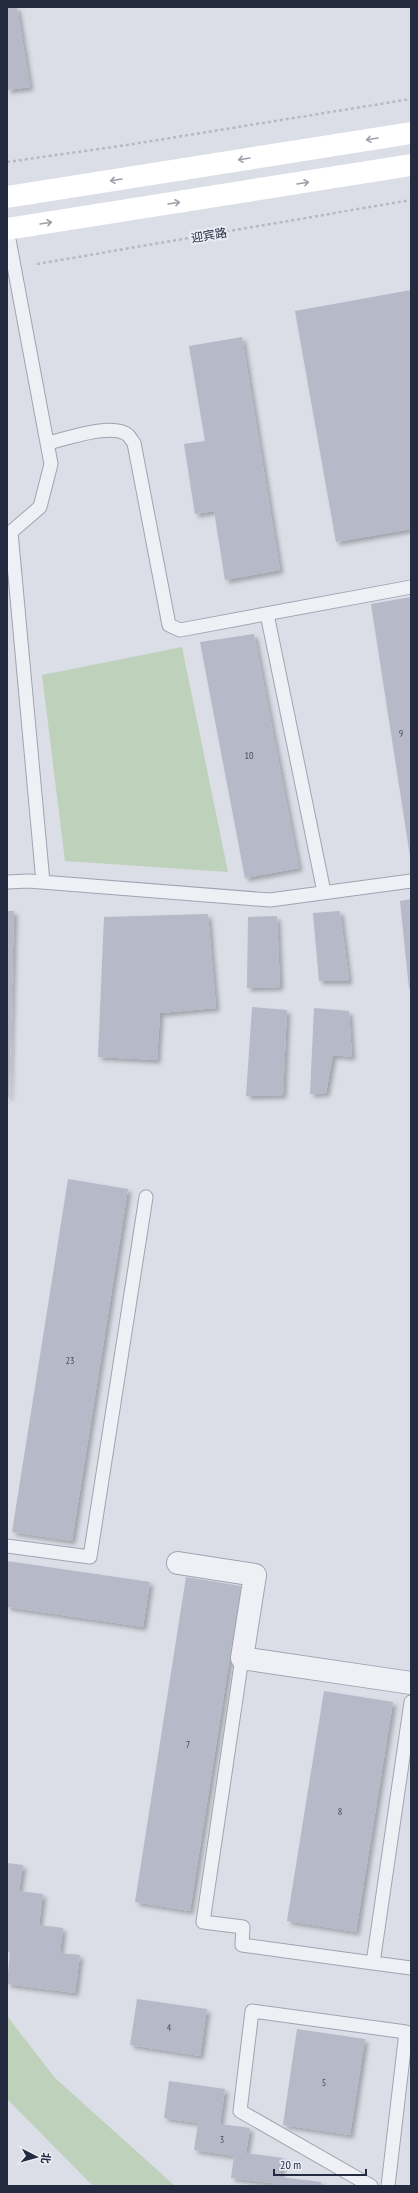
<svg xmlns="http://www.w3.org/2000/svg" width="418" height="2193" font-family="'PT Sans Narrow','Noto Sans SC',sans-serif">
<defs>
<filter id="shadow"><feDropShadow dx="3.5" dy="3.5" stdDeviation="2" flood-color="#0004"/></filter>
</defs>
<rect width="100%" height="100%" fill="#dbdee7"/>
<path fill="#bed2bb" d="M182 647 228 872 65 861 42 675Z
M7 2016 55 2078 175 2186H93L7 2099Z"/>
<path fill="#b5b9c8" filter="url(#shadow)" d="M7 7H17L30 87 7 90Z
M411 290V529L336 542 295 311Z
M242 337 280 570 225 580 214 511 195 514 184 444 205 441 189 346Z
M411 597V856H410L371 604Z
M254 634 299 868 245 878 200 642Z
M411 899V988H409L400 901Z
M7 911H14L9 1097H7Z
M340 911 349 981H319L313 913Z
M208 914 216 1008 160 1013 157 1060 98 1057 104 917Z
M277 916 280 987 247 988 248 917Z
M252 1007 287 1010 283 1095 246 1096Z
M314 1008 349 1011 352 1057 333 1055 326 1093 310 1094Z
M68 1179 128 1189 72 1541 12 1532Z
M7 1561 150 1582 143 1627 7 1607Z
M186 1577 241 1586 190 1911 135 1902Z
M324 1691 393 1702 356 1932 287 1921Z
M7 1863 23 1865 19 1891 43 1894 39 1925 63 1928 60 1953 80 1955 75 1993 7 1984 10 1952H7Z
M137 1999 207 2009 200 2056 130 2045Z
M297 2029 365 2039 350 2135 283 2125Z
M169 2081 225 2089 220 2124 250 2128 246 2153 283 2158 280 2177 321 2182V2186H271V2183L231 2178 234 2156 194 2150 198 2123 164 2118Z"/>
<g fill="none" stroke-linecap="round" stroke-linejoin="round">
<defs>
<path id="lane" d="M48 443C66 439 112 422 128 435 130 437 132 441 134 443L169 625 180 630 411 587
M7 532H11L40 507 51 464 7 229
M11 532 43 882
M267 614 324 892
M7 882 29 881 270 900 411 881
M7 1546 90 1557 146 1197
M242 1658 203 1922 243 1927 242 1945 373 1963 411 1702
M373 1963 411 1968
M371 2186 240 2111 252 2011 406 2032 388 2186"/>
<path id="street" d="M178 1563 255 1575 242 1658 411 1683"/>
</defs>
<use href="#lane" stroke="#a0a4b1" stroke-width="15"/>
<use href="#street" stroke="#a0a4b1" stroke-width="24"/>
<path stroke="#b5b9c2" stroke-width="2.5" stroke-dasharray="3 3" stroke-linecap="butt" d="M7 162 127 145 411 99
M37 264 411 200"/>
<use href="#lane" stroke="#eef0f5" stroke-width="13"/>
<use href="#street" stroke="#eef0f5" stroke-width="22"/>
<path stroke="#fff" stroke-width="22" d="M7 197 411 133
M7 229 411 165"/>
</g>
<defs><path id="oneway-shaft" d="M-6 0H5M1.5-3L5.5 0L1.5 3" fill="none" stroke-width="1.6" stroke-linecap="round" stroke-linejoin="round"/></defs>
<g stroke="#9c9fa9">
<use href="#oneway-shaft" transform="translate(372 139) rotate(171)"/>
<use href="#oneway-shaft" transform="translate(244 159) rotate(171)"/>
<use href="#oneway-shaft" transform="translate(116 180) rotate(171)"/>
<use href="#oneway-shaft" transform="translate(303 183) rotate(-9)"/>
<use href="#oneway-shaft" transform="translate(174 203) rotate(-9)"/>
<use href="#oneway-shaft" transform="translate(46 223) rotate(-9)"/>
</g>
<g text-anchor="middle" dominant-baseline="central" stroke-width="4" stroke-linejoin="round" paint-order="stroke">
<g font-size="10" fill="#484e61">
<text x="401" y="733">9</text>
<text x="249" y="755">10</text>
<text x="70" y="1360">23</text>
<text x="188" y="1744">7</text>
<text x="340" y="1811">8</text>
<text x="169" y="2027">4</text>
<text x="324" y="2082">5</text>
<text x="222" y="2139">3</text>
</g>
<g font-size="12" fill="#242a3f" stroke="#eaedf5">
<text transform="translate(209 235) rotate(-10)">迎宾路</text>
</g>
</g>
<rect width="418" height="2193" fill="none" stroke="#242a3f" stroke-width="16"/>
<g transform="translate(36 2157) rotate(96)" stroke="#eaedf5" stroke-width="3" paint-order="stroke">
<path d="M0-3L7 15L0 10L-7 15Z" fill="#242a3f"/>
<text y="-6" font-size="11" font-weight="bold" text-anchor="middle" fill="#242a3f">北</text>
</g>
<path d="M274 2169v6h92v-6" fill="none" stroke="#242a3f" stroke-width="2"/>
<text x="280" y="2169" font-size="12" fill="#242a3f" stroke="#eaedf5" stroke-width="3" paint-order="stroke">20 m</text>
</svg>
